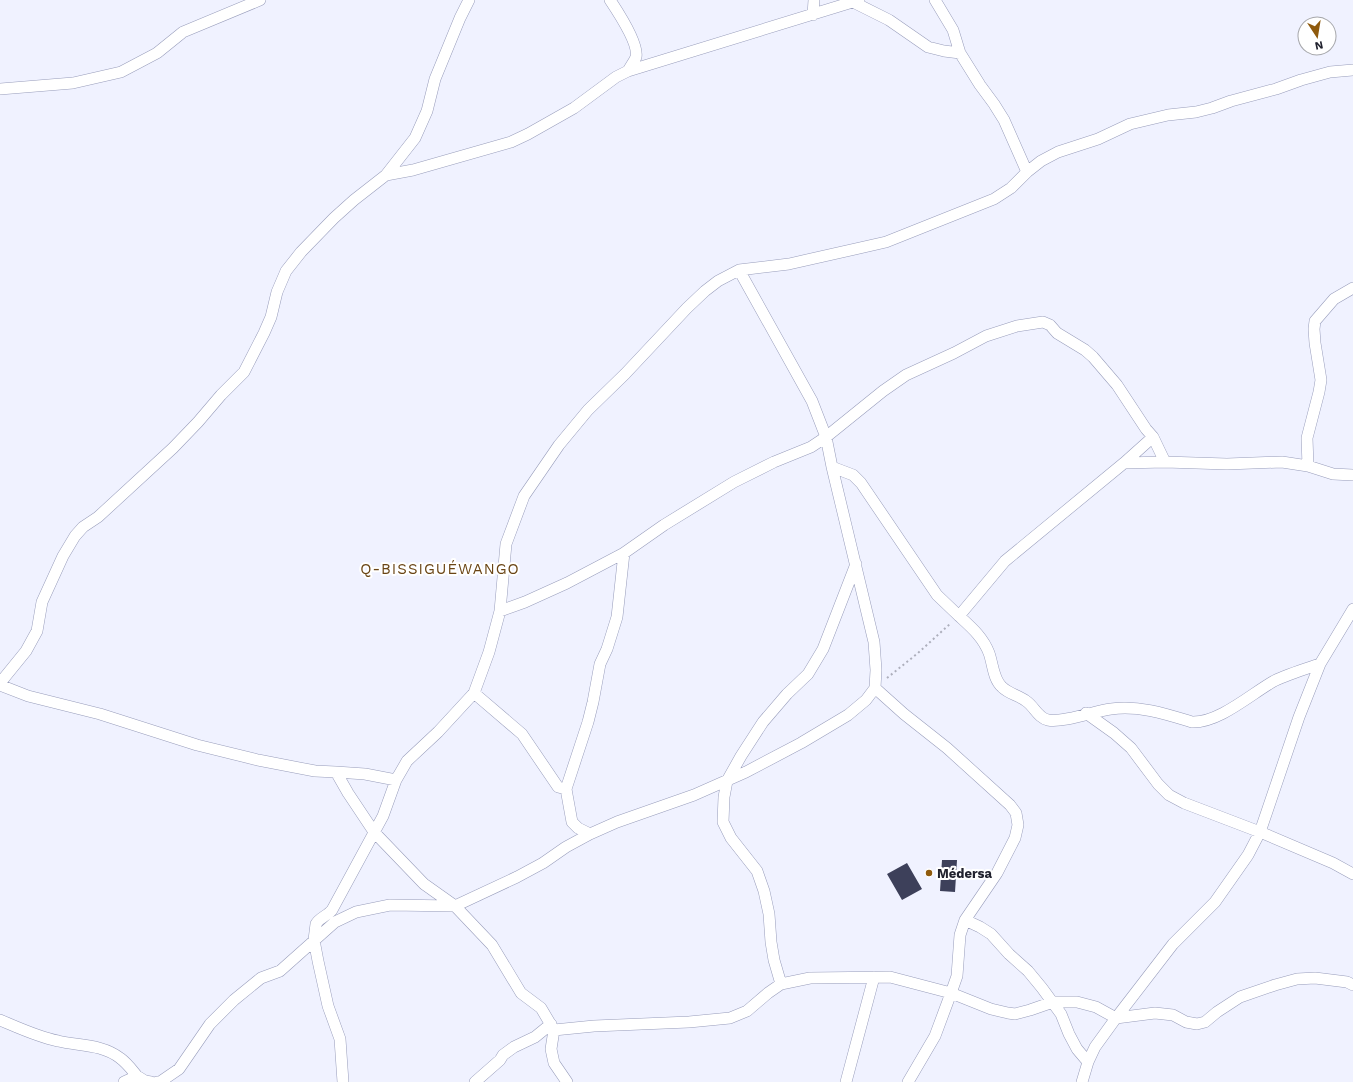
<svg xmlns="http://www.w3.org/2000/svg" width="1353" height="1082" font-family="'Work Sans',sans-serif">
<rect width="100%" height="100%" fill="#f0f2ff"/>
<path fill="#3d405a" d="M942 860H957L955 892 940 891Z
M907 863 922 889 902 900 887 874Z"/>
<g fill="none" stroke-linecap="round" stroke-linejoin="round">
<defs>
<path id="street" d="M610 0C618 12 639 44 636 57 634 62 630 67 628 71
M935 0 953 30 960 53 980 85 994 104 1004 120 1027 172
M853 2 889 20 928 47 944 51 960 53
M813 15 814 0
M0 89 73 83 121 72 157 53 183 32 260 0
M386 175 413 170 511 142 528 134 574 108 616 77 628 71 859 0
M1124 463 1165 462 1227 464 1282 462 1308 466 1333 474 1353 475
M1308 466 1307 438 1319 392 1321 380 1315 343 1314 329 1315 321 1334 299 1353 288
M832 467 853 475 861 483 937 595 959 616 1005 561 1124 463 1153 437
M500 611 525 602 567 583 624 553 664 525 734 482 774 462 811 447 826 437 883 391 906 375 954 353 986 336 1017 326 1043 322 1050 325 1057 333 1085 350 1093 357 1117 385 1146 429 1153 437 1165 462
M959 616C971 627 983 637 989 653 993 664 993 679 1002 687 1009 694 1018 695 1026 701 1034 706 1038 718 1048 720 1063 723 1095 711 1111 709 1139 705 1166 714 1192 722 1219 723 1251 694 1274 681 1288 674 1305 669 1320 664
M0 683 26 651 37 631 42 602 63 556 75 536 83 527 98 517 173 448 198 422 221 395 244 372 264 333 271 317 277 292 286 271 301 252 334 218 354 200 386 175 415 138 427 111 435 79 460 18 469 0
M0 685 28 696 100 714 197 745 258 760 315 771 336 772 348 793 374 832 424 884 455 906 492 945 521 993 541 1008 554 1030 551 1049 554 1063 567 1082
M875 688 904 714 947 748 1010 805 1016 813 1018 825 1015 838 997 873 965 920 960 935 957 976 951 993 935 1036 908 1082
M474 693 522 734 558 787 566 789
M1086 713 1114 733 1131 748 1158 784 1169 795 1184 803 1260 832 1333 863 1353 874
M336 772 365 774 396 780 407 761 438 732 474 693 489 652 500 611 506 544 524 496 559 445 588 410 625 374 687 308 705 291 718 281 739 270 789 264 886 242 994 199 1011 188 1027 172 1041 161 1058 152 1098 139 1130 124 1168 115 1196 112 1212 108 1231 101 1276 89 1301 80 1330 72 1353 70
M590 834 578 828 572 822 566 789 588 722 593 702 600 664 607 649 617 617 624 553
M965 920 980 927 991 934 1009 954 1028 971 1042 988 1061 1014 1069 1034 1077 1049 1088 1062
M781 984 774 960 771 942 769 914 764 891 757 871 731 838 723 822 724 797 727 781 741 756 763 722 787 694 808 674 823 649 856 564
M0 1020C19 1028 38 1037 58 1041 79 1046 102 1044 120 1058 127 1063 132 1070 137 1076
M554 1030 594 1026 689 1022 730 1018 747 1011 768 993 781 984 810 978 890 977 951 993 991 1009 1008 1013 1015 1014 1030 1010 1053 1002H1077L1096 1007 1116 1018 1155 1013 1173 1015 1186 1022 1197 1024 1205 1022 1217 1012 1240 997 1275 985 1297 979 1315 978 1347 982 1353 985
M124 1082 137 1076 145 1081 151 1082
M157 1082H160L179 1069 210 1024 234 1000 261 978 280 971 335 922 356 912 390 905 455 906 517 877 543 863 566 847 590 834 617 822 694 795 746 772 801 743 848 715 866 700 875 688 876 670 874 642 832 467 826 437 812 401 739 270
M343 1082 340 1039 328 1006 318 961 314 940 316 924C319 918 327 916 332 910L383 816 396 780
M475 1082 500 1060 503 1055 514 1047 535 1037 551 1024
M846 1082 874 977
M1082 1082 1088 1062 1095 1047 1116 1018 1173 944 1215 902 1248 855 1260 832 1299 717 1320 664 1353 609"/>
</defs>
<use href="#street" stroke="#989dbb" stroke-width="12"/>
<path stroke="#adafbc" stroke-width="2" stroke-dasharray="2 3" stroke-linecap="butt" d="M887 678 918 653 951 623"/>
<use href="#street" stroke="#fff" stroke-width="11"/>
</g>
<circle fill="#8f5a0d" stroke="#fff" stroke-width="1.5" cx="929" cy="873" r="4"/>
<g text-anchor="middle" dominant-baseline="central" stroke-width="4" stroke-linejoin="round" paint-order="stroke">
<g font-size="13" font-weight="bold" fill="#21222e" stroke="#fff" text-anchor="start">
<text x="937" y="873">Médersa</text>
</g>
<g font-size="15" letter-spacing="1" fill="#6a4515" stroke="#fff">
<text x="440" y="569">Q-BISSIGUÉWANGO</text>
</g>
</g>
<g transform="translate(1317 36) rotate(168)"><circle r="19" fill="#ffffff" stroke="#a6a7ab"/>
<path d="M0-3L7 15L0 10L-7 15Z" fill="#8f5a0d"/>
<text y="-6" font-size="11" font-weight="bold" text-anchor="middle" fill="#21222e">N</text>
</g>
</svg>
